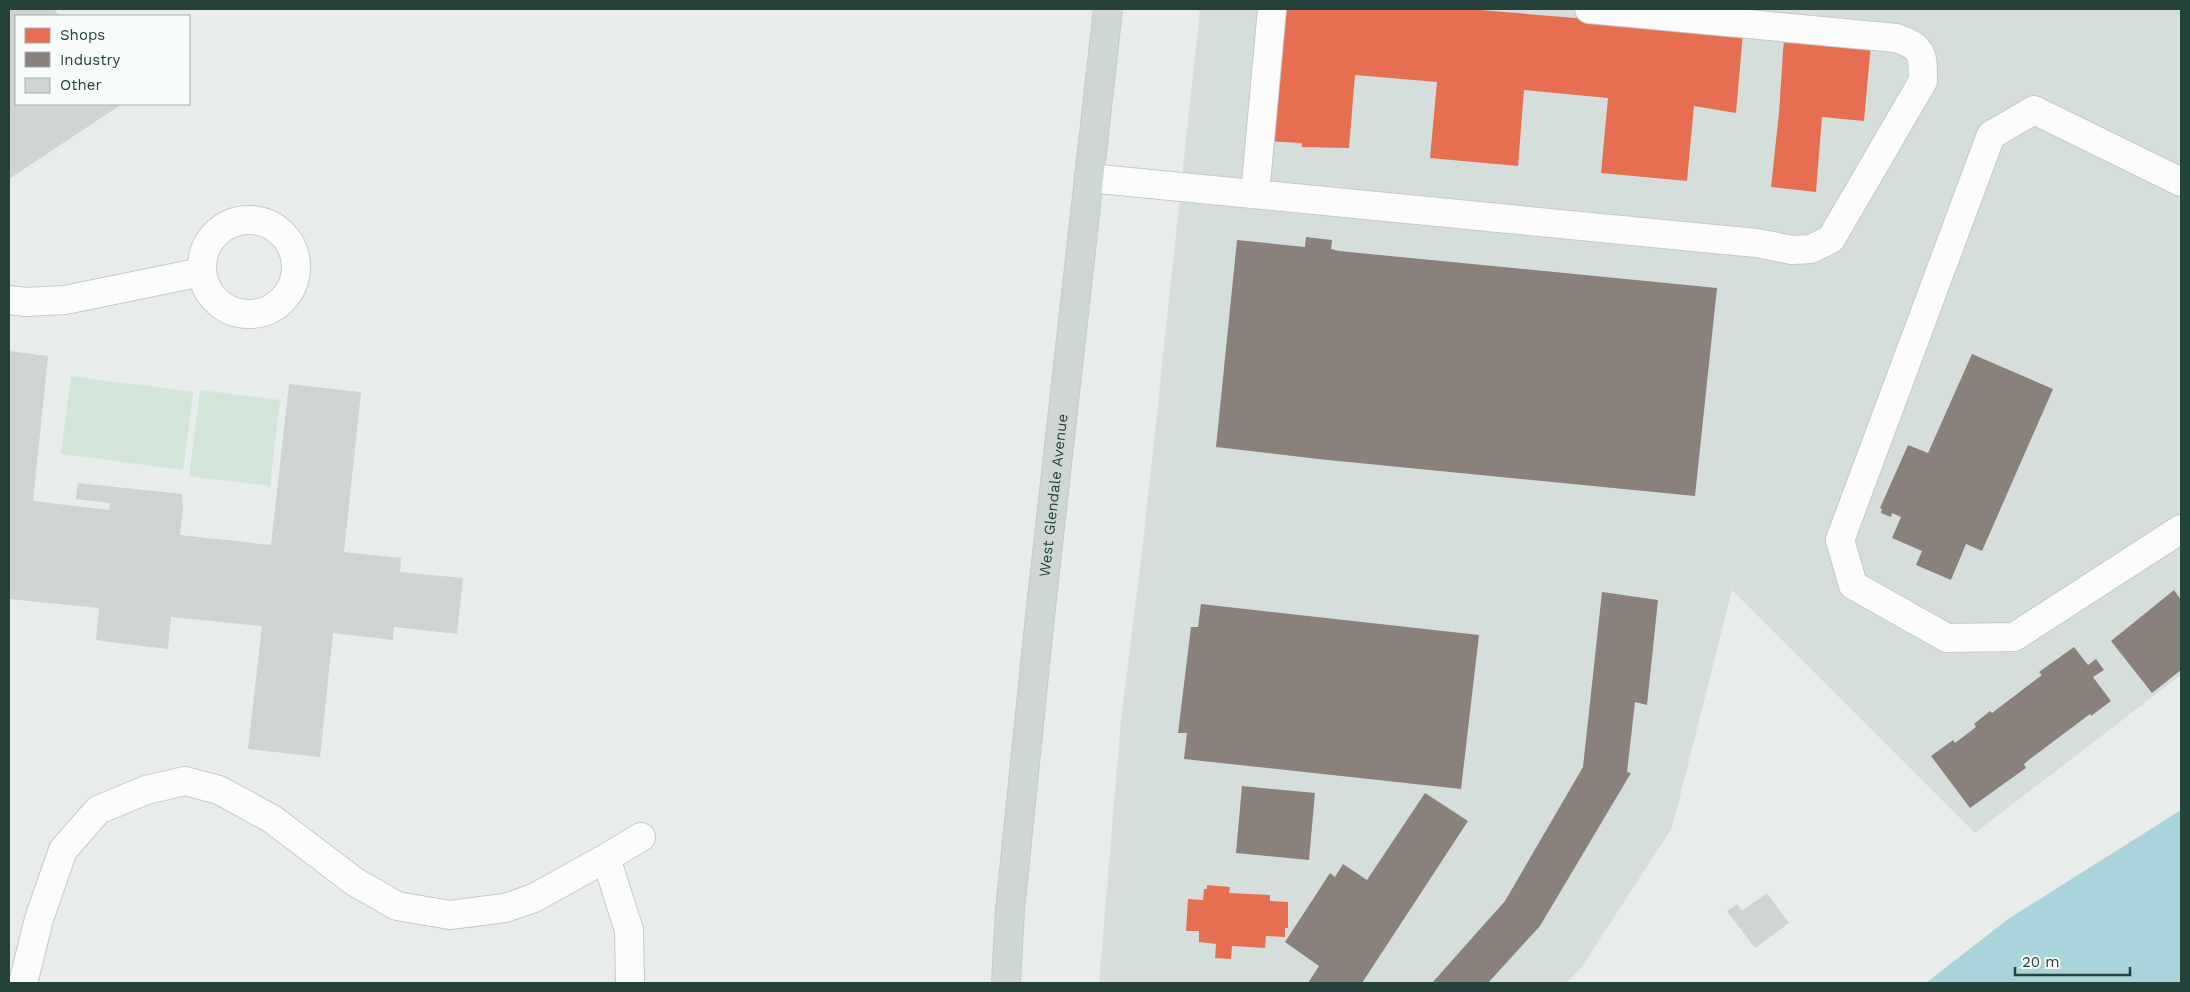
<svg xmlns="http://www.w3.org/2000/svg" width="2190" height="992" font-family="'Work Sans',sans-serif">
<rect width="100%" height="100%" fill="#e8edeb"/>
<path fill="#d6dedb" d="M1200 9H2181V675L1975 833 1732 590 1672 828 1581 968 1566 983H1099L1121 721 1144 535Z"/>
<path fill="#d1e6d8" d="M71 376 193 392 183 470 61 454Z
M200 390 280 400 270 486 189 476Z"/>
<path fill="#a9d4db" d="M2181 810V983H1926L2008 919Z"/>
<path fill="#e76f51" d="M1275 9H1468L1743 32 1736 113 1694 106 1687 181 1601 173 1608 98 1524 90 1518 166 1430 158 1437 82 1355 75 1349 148 1302 147V143L1265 141Z
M1784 37 1871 44 1864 121 1822 117 1816 192 1771 187 1779 113Z
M1207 885 1230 887 1229 893 1270 895V901L1288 902V928H1285V937L1266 936 1265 948 1232 946 1231 959 1215 958 1216 944 1199 942V931H1186L1188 899 1203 900 1204 889H1207Z"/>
<path fill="#8a817c" d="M1306 237 1332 240 1331 249 1339 251 1717 288 1695 496 1318 459 1216 447 1237 240 1305 247Z
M1972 354 2053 389 1982 551 1966 544 1951 580 1916 565 1922 551 1892 538 1901 517 1892 513 1891 517 1881 513 1882 509 1880 508 1908 445 1928 453Z
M2174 590 2181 600V670L2152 693 2111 641Z
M1602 592 1658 600 1647 705 1635 702 1627 772 1631 773 1540 926 1488 983H1432L1505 901 1583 767Z
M1201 604 1479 635 1461 789 1184 759 1187 733H1178L1191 627H1198Z
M2074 647 2088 665 2096 659 2104 670 2093 677 2111 701 2091 716 2090 714 2030 759 2024 764 2026 768 1970 808 1931 756 1953 740 1955 743 1976 727 1974 724 1990 711 1992 713 2042 675 2039 672Z
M1242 786 1315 793 1309 860 1236 853Z
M1425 793 1468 821 1362 983H1308L1319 966 1285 942 1330 873 1335 877 1343 864 1367 880Z"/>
<path fill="#cfd4d2" d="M9 9H54L59 16H16V104H117L119 106 9 179Z
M9 351 48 356 33 501 109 510 110 503 76 499 78 483 182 494 183 507 180 535 271 545 289 384 361 392 344 552 401 558 400 572 463 578 457 634 394 627 393 640 333 633 320 757 248 749 262 626 171 617 168 649 118 643 96 640 99 608 9 599Z
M1767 893 1789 923 1755 948 1727 911 1737 904 1742 911Z"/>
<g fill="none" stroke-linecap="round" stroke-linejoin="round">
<defs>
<path id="minor" d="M1089 178 1714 239 1757 243 1792 250 1811 249 1831 239 1923 81C1923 54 1923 47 1896 38L1589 9
M2181 182 2034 110 1991 135 1840 540 1853 585 1947 638 2014 637 2181 529
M1255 194 1272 9
M202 267a47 47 0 1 1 94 0a47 47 0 1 1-94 0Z
M9 300 26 302 65 300 202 272
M606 858 641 837
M23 983 39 919 63 850 98 810 146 790 185 781 219 790 272 819 355 882 397 906 450 915 505 908 534 898 606 858 629 930 630 983"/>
<g id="major">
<path id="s1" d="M1006 983 1010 910 1040 616 1108 9"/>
</g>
</defs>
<use href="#minor" stroke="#c5cac8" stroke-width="30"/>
<use href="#major" stroke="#c3ccc9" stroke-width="30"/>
<use href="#minor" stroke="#fcfcfc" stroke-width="28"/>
<use href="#major" stroke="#cfd7d5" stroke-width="28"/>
</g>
<g text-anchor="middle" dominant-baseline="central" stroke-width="5" stroke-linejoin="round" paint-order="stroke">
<g font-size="15" fill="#24423a" stroke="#f7fbf9">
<text stroke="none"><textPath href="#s1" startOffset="490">West Glendale Avenue</textPath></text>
</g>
</g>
<rect width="2190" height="992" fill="none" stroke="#24423a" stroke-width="20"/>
<rect x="15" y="15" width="175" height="90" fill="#f7fbf9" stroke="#a3b1ad"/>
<rect x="25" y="28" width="25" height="15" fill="#e76f51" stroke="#a3b1ad"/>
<text x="60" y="40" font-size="15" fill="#24423a">Shops</text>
<rect x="25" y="52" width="25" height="15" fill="#8a817c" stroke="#a3b1ad"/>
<text x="60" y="65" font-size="15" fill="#24423a">Industry</text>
<rect x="25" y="78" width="25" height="15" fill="#cfd4d2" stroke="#a3b1ad"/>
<text x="60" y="90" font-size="15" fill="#24423a">Other</text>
<path d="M2015 967v8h115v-8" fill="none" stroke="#24423a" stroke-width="2.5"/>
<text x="2022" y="967" font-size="15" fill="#24423a" stroke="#f7fbf9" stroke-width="4" paint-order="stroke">20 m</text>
</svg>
